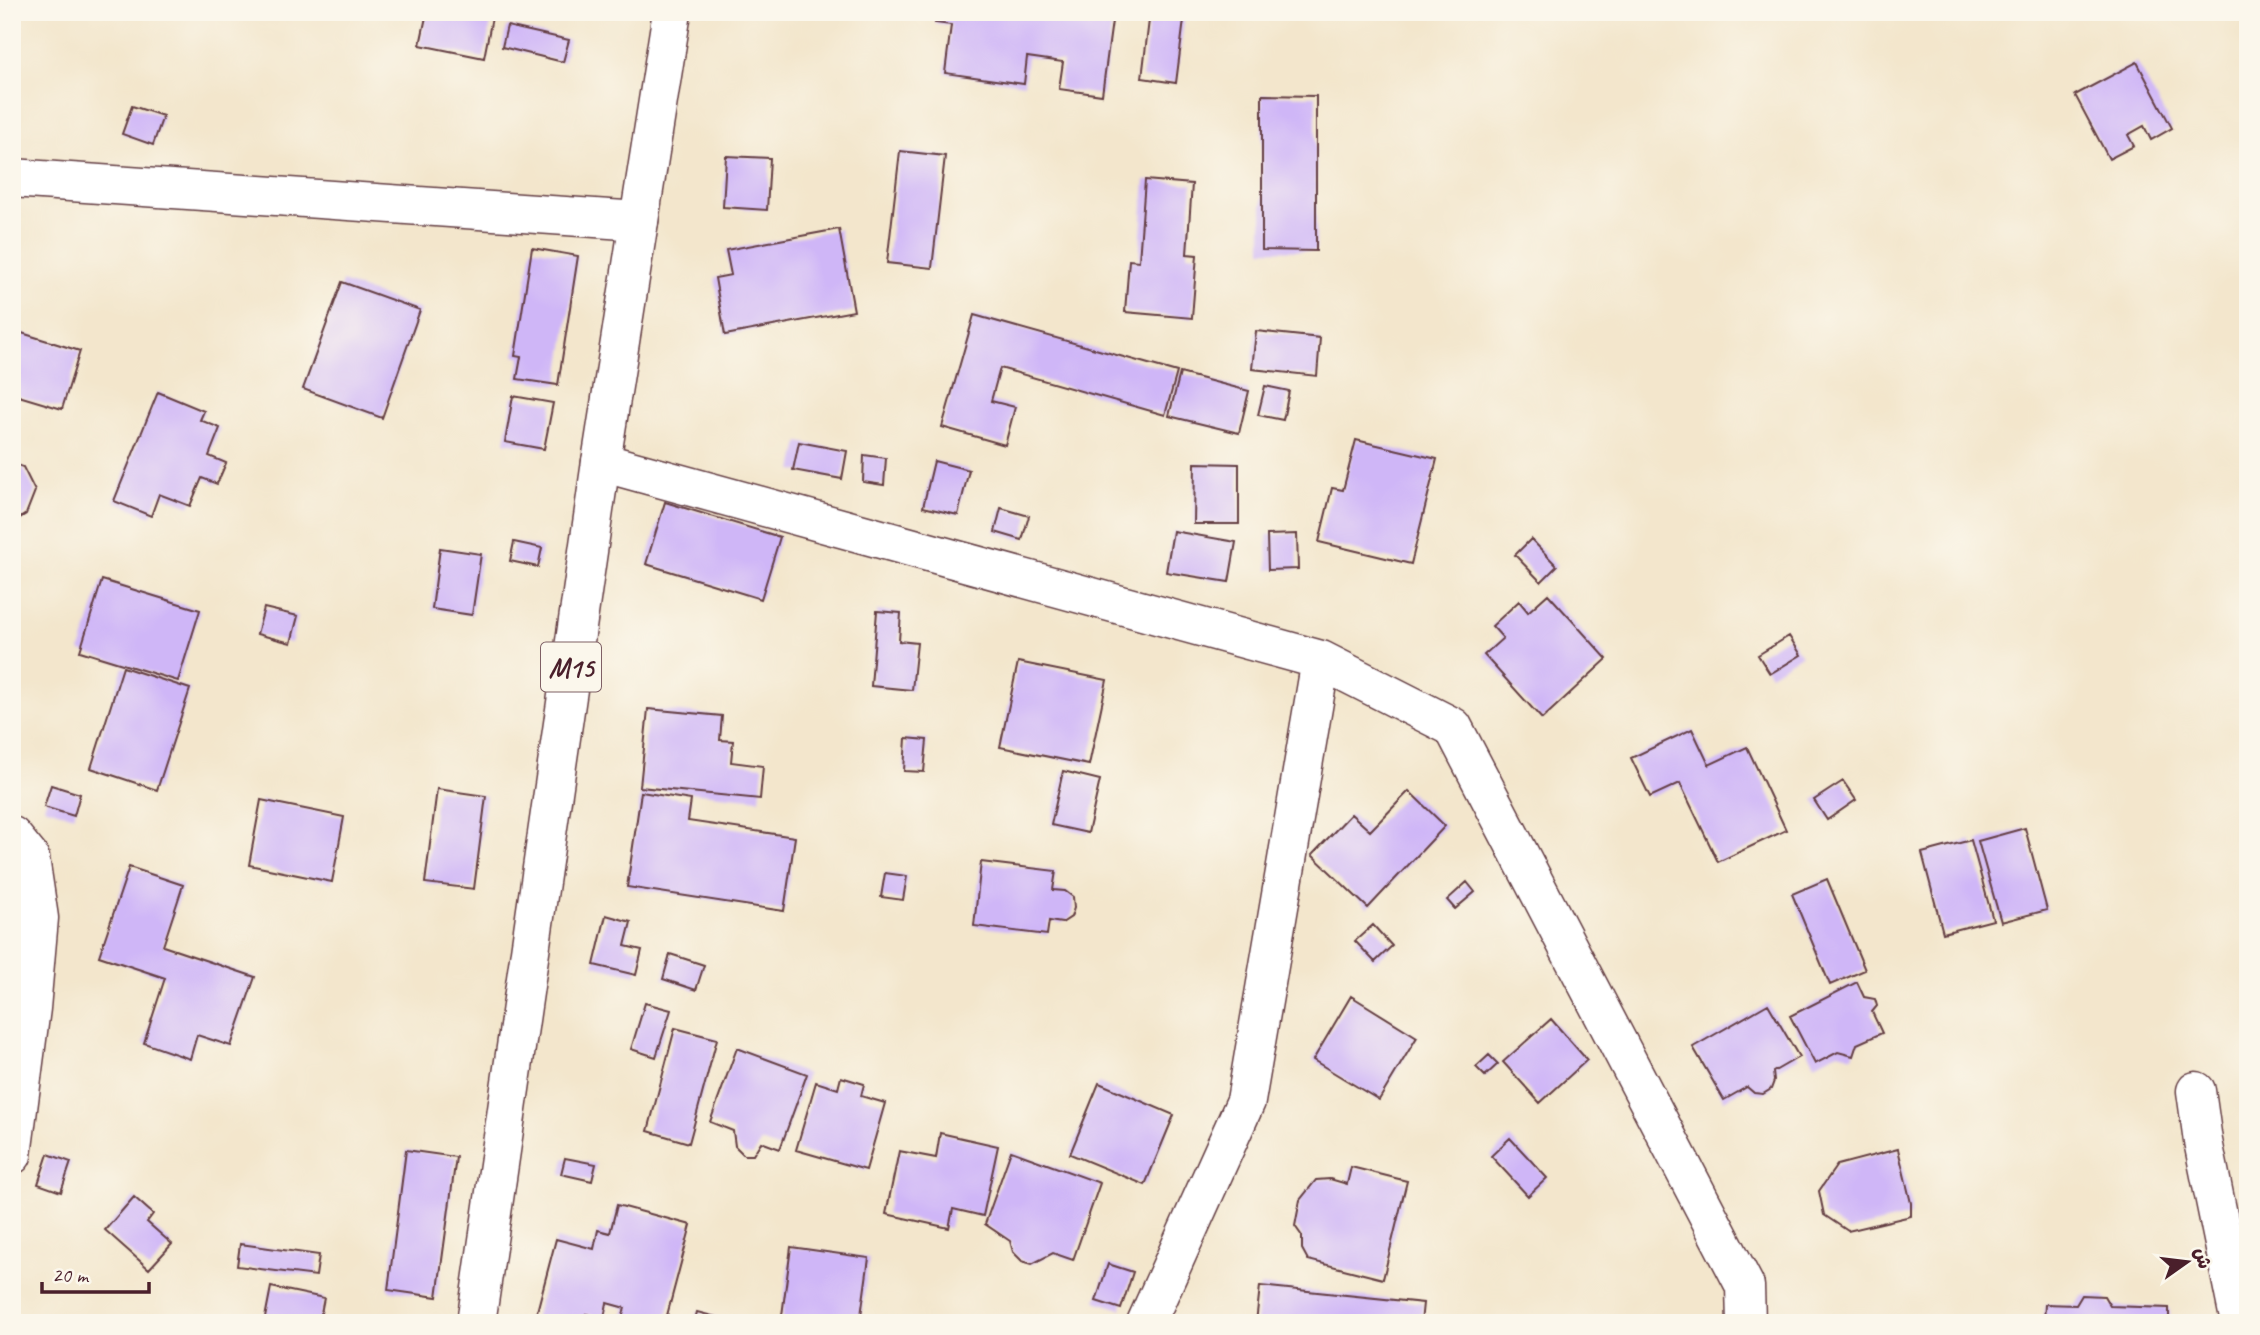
<svg xmlns="http://www.w3.org/2000/svg" width="2260" height="1335" font-family="Caveat,'Playpen Sans Arabic',sans-serif">
<rect width="100%" height="100%" fill="#fbf7ec"/>
<filter id="ink" filterUnits="userSpaceOnUse"><feTurbulence type="fractalNoise" baseFrequency=".0143" numOctaves="2"/><feDisplacementMap in="SourceGraphic" scale="14" xChannelSelector="R" yChannelSelector="G"/><feConvolveMatrix kernelMatrix="1 2 1 2 8 2 1 2 1" color-interpolation-filters="sRGB"/></filter>
<filter id="wash" filterUnits="userSpaceOnUse"><feTurbulence type="fractalNoise" baseFrequency=".00686" numOctaves="4" result="noise"/><feDisplacementMap in="SourceGraphic" scale="28" xChannelSelector="R" yChannelSelector="G"/><feGaussianBlur stdDeviation="1.57" result="paint"/><feColorMatrix in="noise" values="0 0 0 0 0 0 0 0 0 0 0 0 0 0 0 0 0 1.4 0 .05"/><feComposite in="paint" operator="in"/></filter>
<g filter="url(#wash)">
<rect width="100%" height="100%" fill="#f3e6cc"/>
<g id="blocks">
<path fill="#cfb6f7" d="M427 12H493L484 58 420 45Z
M936 12H1047L1112 21 1102 95 1059 89 1063 62 1027 57 1024 84 945 73 951 25 935 23Z
M1150 12H1185L1176 83 1142 78Z
M507 26 569 40 563 62 502 47Z
M2137 62 2172 128 2151 140 2144 126 2128 135 2134 146 2109 159 2075 95Z
M1262 95 1316 96V251L1262 250Z
M132 106 163 116 153 145 122 134Z
M900 151 945 156 932 268 887 263Z
M726 156 770 158 767 210 723 207Z
M1145 180 1192 184 1187 254 1197 255 1192 318 1125 312 1129 260 1139 261Z
M839 229 854 311 725 335 715 278 731 275 726 250Z
M532 248 578 256 558 385 517 379 521 357 515 356Z
M342 282 420 310 382 418 303 389Z
M974 315 1177 372 1165 415 1000 368 991 401 1015 407 1005 445 942 427Z
M12 330 80 351 62 409 12 394Z
M1256 331 1320 338 1317 376 1252 369Z
M1180 373 1249 391 1239 433 1169 416Z
M1265 386 1289 391 1283 420 1258 415Z
M158 392 204 411 200 420 220 428 209 456 226 463 217 484 202 478 190 506 159 494 151 516 114 501Z
M513 396 553 403 544 449 505 442Z
M1356 440 1437 459 1411 564 1319 542 1332 488 1343 490Z
M799 442 847 451 842 479 793 470Z
M864 455 886 458 884 485 863 482Z
M934 461 969 470 958 515 923 507Z
M12 463 23 467 35 491 26 514 12 523Z
M1195 463 1239 464V524H1194Z
M665 502 780 537 761 599 646 564Z
M1001 508 1029 516 1022 540 995 532Z
M1173 531 1236 542 1229 582 1166 572Z
M1297 534 1298 569 1268 570 1267 535Z
M1531 539 1557 566 1541 582 1515 555Z
M514 542 542 548 538 567 510 561Z
M440 548 481 554 472 615 432 609Z
M102 580 200 610 178 681 80 651Z
M1548 594 1607 659 1542 719 1484 655 1503 638 1492 626 1519 601 1528 612Z
M264 608 298 616 291 643 257 634Z
M877 611 901 613 899 641 917 643 912 690 871 686Z
M1789 636 1801 655 1770 674 1758 655Z
M1018 662 1107 680 1089 765 1000 747Z
M123 667 190 689 157 790 91 768Z
M648 709 722 716 720 740 733 741 731 762 763 766 760 799 640 787Z
M1692 729 1709 765 1747 747 1786 830 1718 862 1680 783 1650 797 1631 758Z
M906 738 927 740 924 772 904 771Z
M1063 771 1100 780 1088 833 1051 825Z
M1843 781 1856 800 1827 820 1814 800Z
M51 785 80 794 74 816 44 807Z
M437 789 486 796 474 889 425 883Z
M1409 791 1445 826 1368 908 1312 855 1351 814 1370 831Z
M641 792 691 800 688 821 795 837 784 911 627 887Z
M261 800 344 817 332 882 249 865Z
M2025 828 2047 910 2001 922 1978 841Z
M1971 840 1993 920 1943 933 1922 853Z
M981 862 1056 871 1053 890 1065 891 1073 897 1074 908 1071 917 1062 923 1049 921 1047 935 974 926Z
M129 867 183 885 163 946 255 977 231 1046 197 1035 190 1059 144 1043 165 978 99 956Z
M885 873 907 876 903 900 881 897Z
M1827 879 1865 970 1830 985 1792 894Z
M1467 882 1475 892 1455 909 1447 900Z
M606 915 631 922 625 946 642 950 636 975 594 965Z
M1373 925 1392 946 1375 962 1355 941Z
M670 954 704 965 696 990 663 979Z
M1857 982 1864 997 1875 999 1877 1006 1872 1012 1882 1033 1857 1044 1853 1056 1838 1052 1815 1064 1790 1016Z
M1351 996 1417 1037 1379 1100 1313 1060Z
M645 1003 671 1010 656 1057 631 1049Z
M1768 1004 1799 1057 1773 1072 1774 1081 1771 1089 1763 1094 1754 1093 1747 1087 1724 1100 1693 1047Z
M1551 1019 1587 1060 1540 1103 1503 1062Z
M675 1028 717 1039 689 1143 648 1131Z
M737 1048 807 1074 780 1149 761 1142 753 1155H744L735 1146 733 1131 710 1122Z
M1489 1055 1498 1064 1485 1076 1476 1067Z
M841 1077 864 1084 861 1096 885 1103 866 1170 796 1150 816 1082 838 1089Z
M1099 1083 1174 1115 1145 1185 1070 1154Z
M940 1133 998 1146 983 1216 953 1209 949 1228 886 1214 899 1151 936 1158Z
M1510 1138 1547 1178 1528 1196 1491 1156Z
M1898 1149 1911 1203V1216L1848 1231 1824 1215 1819 1191 1837 1165Z
M406 1150 456 1157 437 1297 388 1290Z
M1011 1151 1100 1183 1073 1260 1053 1253 1032 1264 1022 1261 1013 1252 1010 1241 985 1224Z
M48 1154 71 1162 61 1192 38 1184Z
M565 1158 596 1164 592 1181 561 1174Z
M1351 1167 1407 1181 1383 1279 1308 1260 1302 1249V1236L1295 1226 1300 1200 1316 1180 1330 1179 1347 1184Z
M134 1197 153 1214 147 1222 172 1244 149 1269 105 1230Z
M617 1205 691 1225 665 1323 621 1322 625 1308 607 1303 604 1318 586 1314 584 1323H534L556 1239 594 1249 598 1230 610 1233Z
M240 1244 319 1255 316 1276 237 1266Z
M791 1247 869 1258 860 1323H781Z
M1108 1264 1133 1272 1121 1309 1096 1301Z
M1260 1286 1423 1303 1421 1323H1256Z
M271 1287 324 1298 319 1323H264Z
M2082 1295 2104 1296 2110 1306 2169 1308V1323H2044L2045 1304 2076 1305Z
M697 1312 720 1318 719 1323H694Z"/>
</g>
</g>
<g filter="url(#ink)">
<use href="#blocks" fill-opacity="0" stroke="#633d43" stroke-width="2"/>
<g fill="none" stroke-linecap="round" stroke-linejoin="round">
<defs>
<path id="minor" d="M12 178 639 221
M601 462 1321 660 1453 727 1745 1286 1746 1323
M12 836 30 858 39 918 31 1008 12 1155
M2196 1091 2203 1141 2240 1323
M1146 1323 1246 1101 1321 660"/>
<path id="highway" d="M476 1323 601 462 672 12"/>
</defs>
<use href="#minor" stroke="#633d43" stroke-width="41"/>
<use href="#highway" stroke="#633d43" stroke-width="41"/>
<use href="#minor" stroke="#fff" stroke-width="38"/>
<use href="#highway" stroke="#fff" stroke-width="38"/>
</g>
</g>
<g text-anchor="middle" dominant-baseline="central" stroke-width="7" stroke-linejoin="round" paint-order="stroke">
<rect fill="#fbf7ec" stroke="#7f6065" stroke-width="2" x="541" y="642.5" width="60" height="49" rx="5"/>
<g font-size="28" font-weight="bold" fill="#4a1f2b">
<text x="571" y="667">M15</text>
</g>
</g>
<rect width="2260" height="1335" fill="none" stroke="#fbf7ec" stroke-width="42"/>
<g transform="translate(2187 1262) rotate(76)" stroke="#fbf7ec" stroke-width="5" paint-order="stroke">
<path d="M0-5L12 26L0 18L-12 26Z" fill="#4a1f2b"/>
<text y="-10" font-size="19" font-weight="bold" text-anchor="middle" fill="#4a1f2b">ش</text>
</g>
<path d="M42 1282v10h107v-10" fill="none" stroke="#4a1f2b" stroke-width="3.5"/>
<text x="52" y="1282" font-size="21" fill="#4a1f2b" stroke="#fbf7ec" stroke-width="5" paint-order="stroke">20 m</text>
</svg>
